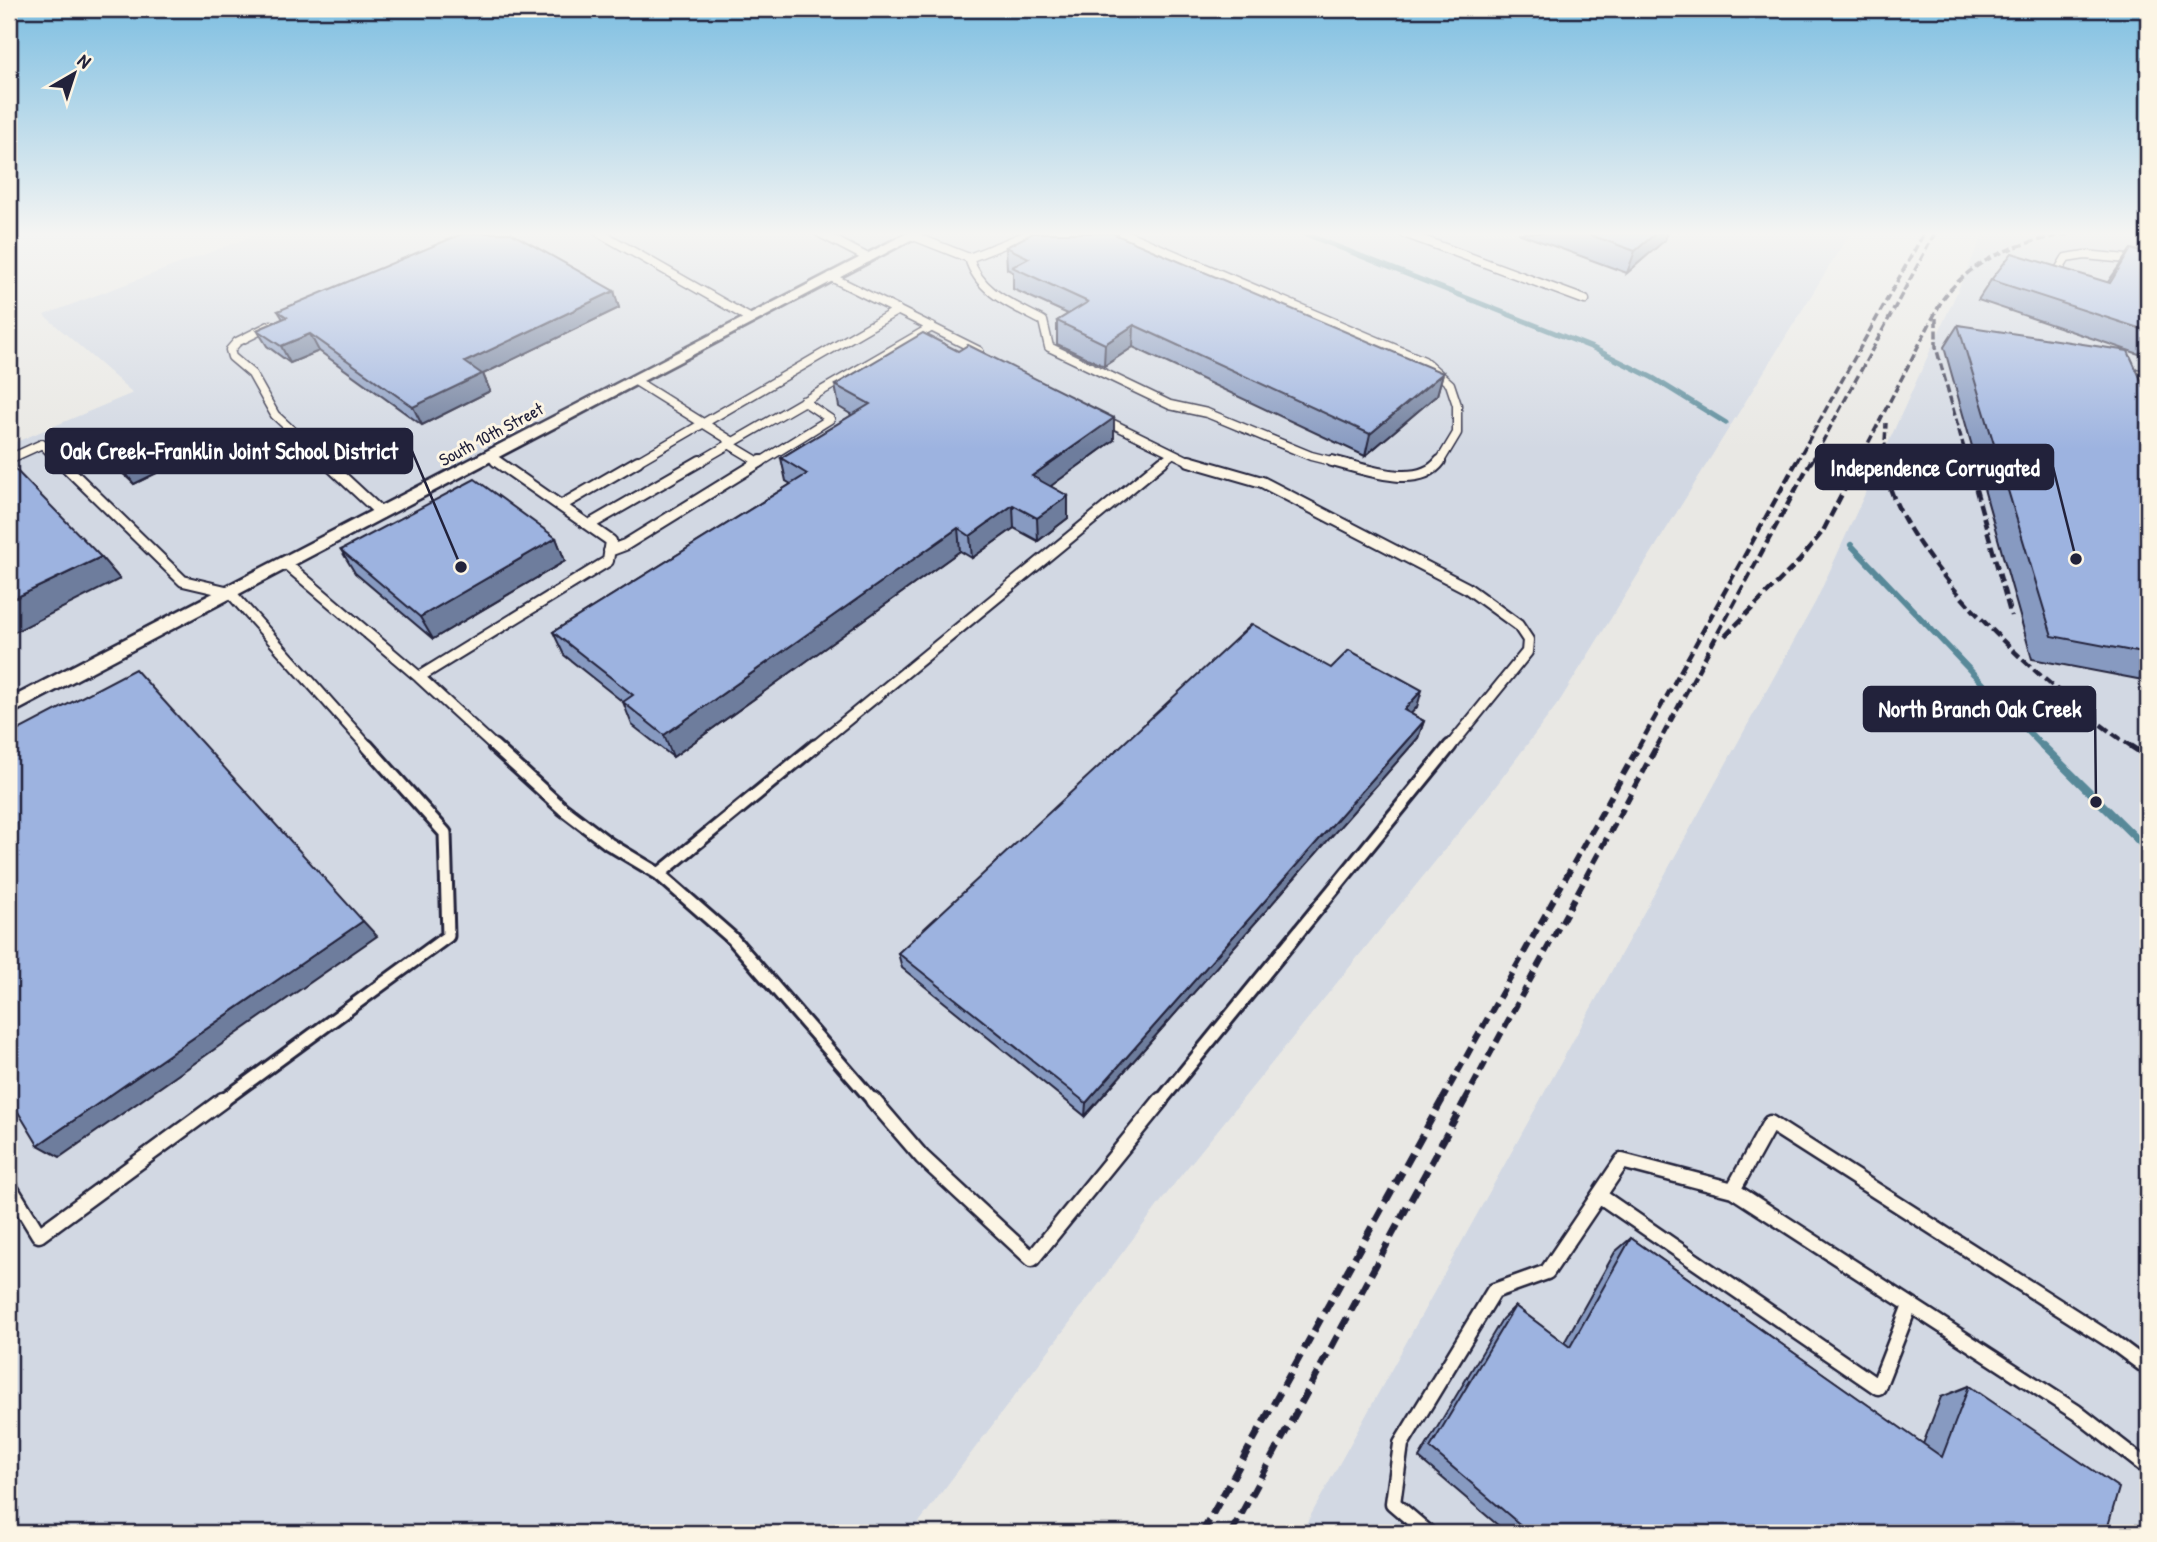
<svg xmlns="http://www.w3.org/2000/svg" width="2157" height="1542" font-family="'Patrick Hand',sans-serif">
<rect width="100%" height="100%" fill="#e9e8e4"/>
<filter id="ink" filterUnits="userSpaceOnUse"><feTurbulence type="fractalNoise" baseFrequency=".0143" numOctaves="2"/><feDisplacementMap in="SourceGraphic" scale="14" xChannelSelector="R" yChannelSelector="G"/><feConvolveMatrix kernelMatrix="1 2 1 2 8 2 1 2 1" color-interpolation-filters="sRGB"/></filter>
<g filter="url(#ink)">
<path fill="#d2d8e3" d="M261 233H1850L1559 702 1489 795 1178 1179 911 1533H9V445L133 393 44 315Z
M1984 233H2148V1533H1301L1816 601Z"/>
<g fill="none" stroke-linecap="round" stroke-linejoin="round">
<path stroke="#598999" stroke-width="5" d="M1303 233 1593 348 1653 378 1726 423"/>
<path stroke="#598999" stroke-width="6" d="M1851 545 2044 748"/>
<path stroke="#598999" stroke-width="8" d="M2043 746 2148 850"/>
<defs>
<path id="service-far3" d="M600 233 751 319
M820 233 868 258
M1123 233 1424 361 1450 384 1457 405V433L1439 463
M1404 233 1585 300
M911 235 969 258 1032 233
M969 258C979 293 1013 305 1043 321L1049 347 1170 405 1207 413 1311 456 1339 463
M2057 273 2066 258 2085 255 2148 261
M831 277 979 351
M271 325 237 342 230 350 232 357 252 374 275 415 327 463
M2127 371 2148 376
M634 380 733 442
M1103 419 1193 463
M729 444 759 462
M489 456 499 463
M9 459 42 444 61 463
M635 463 898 310
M697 463 932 327
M759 463 830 419 803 401
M1161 463 1172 454"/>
<path id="service-far2" d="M60 461 183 581 230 592 369 748
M325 461 381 513
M1189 461 1262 482 1467 588 1518 625 1528 640 1527 652 1449 748
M1332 461C1362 468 1418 491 1440 461
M562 505 638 461
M589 525 700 461
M609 551 625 545 761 461
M285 563 419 677 608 561 611 541 496 461
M419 677 496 748
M813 748 1163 461"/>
<path id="service-far1" d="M494 746 563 809 609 844 659 874 732 938 874 1102
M659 874 815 746
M221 1102 448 936 445 833 367 746
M1160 1102 1450 746"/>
<path id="service" d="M873 1100 922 1157 1032 1259 1161 1100
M9 1186 39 1235 223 1100
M1600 1196 1878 1387 1910 1305
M2148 1368 2113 1342 1770 1123 1733 1190 2076 1412 2148 1468
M1428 1533 1393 1503 1401 1444 1494 1291 1547 1272 1622 1161 1733 1190"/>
<path id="minor" d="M907 233H924L9 715V699Z"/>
</defs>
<use href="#service-far3" stroke="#22223b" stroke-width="11"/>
<use href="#service-far2" stroke="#22223b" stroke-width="14"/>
<use href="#service-far1" stroke="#22223b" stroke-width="17"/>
<use href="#service" stroke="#22223b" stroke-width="19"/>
<use href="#minor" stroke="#22223b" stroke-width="5"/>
<use href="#service-far3" stroke="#fcf5e5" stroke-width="8"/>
<use href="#service-far2" stroke="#fcf5e5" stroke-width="10"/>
<use href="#service-far1" stroke="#fcf5e5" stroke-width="11"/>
<use href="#service" stroke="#fcf5e5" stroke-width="14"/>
<use href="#minor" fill="#fcf5e5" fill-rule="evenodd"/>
<path stroke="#22223b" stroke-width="3.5" stroke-dasharray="8 3.5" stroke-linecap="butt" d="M1936 318V347L1968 463
M1796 463 1924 233
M1811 463 1935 233
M1858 463 1942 300C1975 255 2021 242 2074 233
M1884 463 1886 423"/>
<path stroke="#22223b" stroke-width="4.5" stroke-dasharray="10 4.5" stroke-linecap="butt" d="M1884 461C1892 554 2058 699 2134 748
M1968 461 2011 616
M1725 636 1800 560 1823 531 1859 461
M1638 748 1797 461
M1656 748 1811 461"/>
<path stroke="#22223b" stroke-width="6" stroke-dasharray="11 6" stroke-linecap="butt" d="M2131 746 2148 757
M1441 1102 1639 746
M1464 1102 1657 746"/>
<path stroke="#22223b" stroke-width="7" stroke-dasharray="14 7" stroke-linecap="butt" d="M1202 1533 1442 1100
M1231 1533 1465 1100"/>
</g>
<path fill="#879ac1" stroke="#22223b" stroke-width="2" d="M1518 233H1667L1665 240 1627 273Z
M1006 247 1443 373 1437 395 1365 456 1133 347 1104 366 1057 344V321L1068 314 1013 289V272L1007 269Z
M2131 249 2148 254V342L2139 354 1978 300 1991 280 2108 282Z
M614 291 619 308 483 374 490 391 422 425 319 351 290 363 267 346 257 330 283 319 278 311Z
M1958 325 2148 395V681L2032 659 1944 347Z
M835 385 1114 440 1050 486 1068 496V518L1038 541 1014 528 972 558 960 551 673 757 632 725 623 702 564 655 553 632 791 484 786 481 781 458 852 415 839 407Z
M109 457 173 465 134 484 117 468Z
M556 538 565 561 433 639 355 573 341 550Z
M1417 707 1410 714 1424 721 1418 738 1085 1116 902 968 898 953Z
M1631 1238 1923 1444 1941 1397 1969 1386 2106 1533H1507L1419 1458 1502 1319 1515 1306 1564 1343 1615 1252Z"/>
<path fill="#6e7d9d" stroke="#22223b" stroke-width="2" d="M1656 233H1667L1665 240 1627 273 1635 251Z
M614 291 619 308 483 374 490 391 422 425 413 407 465 362Z
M1134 325 1133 347 1104 366 1105 344Z
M310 334 319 351 290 363 281 346Z
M1443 373 1437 395 1365 456 1370 434Z
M1114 418V440L1033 499 1032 476Z
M165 454 173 465 134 484 125 472Z
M1068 496V518L1038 541 1037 518Z
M1013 505 1014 528 972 558 970 536Z
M958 528 960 551 673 757 664 735Z
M556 538 565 561 433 639 420 617Z
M101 557 120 579 9 635V601Z
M1422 690 1417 707 1399 727 1404 710Z
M1424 721 1418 738 1085 1116 1086 1103Z
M363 921 377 936 60 1157 38 1145Z"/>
<path fill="#9db3e0" stroke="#22223b" stroke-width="2" d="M464 233H511L614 291 465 362 482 374 413 407 310 334 281 346 257 330 287 317 278 311Z
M1033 233H1112L1443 373 1370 434 1134 325 1105 344 1057 321 1088 302 1012 267 1029 258 1006 247Z
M1585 233H1656L1635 251Z
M2131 249 2148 254V331L1991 280 2012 253 2110 283Z
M1958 325 2128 351 2148 395V654L2052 636Z
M923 333 958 351 968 345 1114 418 1032 476 1068 496 1037 518 1013 505 970 536 958 528 664 735 623 702 633 695 553 632 807 474 781 458 870 404 835 385Z
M9 463 101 557 9 601Z
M475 479 556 538 420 617 341 550Z
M1252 624 1331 668 1349 650 1422 690 1404 710 1424 721 1086 1103 898 953Z
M135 669 363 921 38 1145 9 1097V735Z
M1631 1238 1942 1457 1969 1386 2119 1488 2106 1533H1530L1430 1448 1515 1306 1570 1347Z"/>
</g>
<linearGradient id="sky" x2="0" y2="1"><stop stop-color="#7dbee1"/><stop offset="0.52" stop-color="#f5f5f3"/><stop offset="1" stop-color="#f5f5f3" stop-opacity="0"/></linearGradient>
<rect width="2157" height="449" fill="url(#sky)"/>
<g text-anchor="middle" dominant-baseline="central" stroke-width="6" stroke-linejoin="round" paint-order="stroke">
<g font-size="18" fill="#22223b" stroke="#fcf5e5">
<text transform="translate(491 434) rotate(-28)">South 10th Street</text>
</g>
</g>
<path fill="none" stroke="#22223b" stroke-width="2.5" d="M461 567L412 451M2076 559L2053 467M2096 802L2095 709"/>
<g fill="#22223b" stroke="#fcf5e5" stroke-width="2.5">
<circle cx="461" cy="567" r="7"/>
<circle cx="2076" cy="559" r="7"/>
<circle cx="2096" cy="802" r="7"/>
</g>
<g fill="#22223b" stroke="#22223b" stroke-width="2.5">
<rect x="46" y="429" width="366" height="44" rx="7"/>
<rect x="1816" y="445" width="237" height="44" rx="7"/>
<rect x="1864" y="687" width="231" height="44" rx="7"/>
</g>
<g font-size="23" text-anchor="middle" font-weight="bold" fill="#fff">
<text x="229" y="459">Oak Creek-Franklin Joint School District</text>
<text x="1935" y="476">Independence Corrugated</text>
<text x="1980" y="717">North Branch Oak Creek</text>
</g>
<rect width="2157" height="1542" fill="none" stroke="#fcf5e5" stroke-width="35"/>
<rect x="18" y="18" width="2122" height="1507" fill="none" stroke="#22223b" stroke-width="2.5" filter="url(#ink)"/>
<g transform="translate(74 74) rotate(39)" stroke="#fcf5e5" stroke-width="5" paint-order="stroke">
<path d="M0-5L12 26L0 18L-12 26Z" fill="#22223b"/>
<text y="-10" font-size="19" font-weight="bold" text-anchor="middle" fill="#22223b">N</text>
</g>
</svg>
